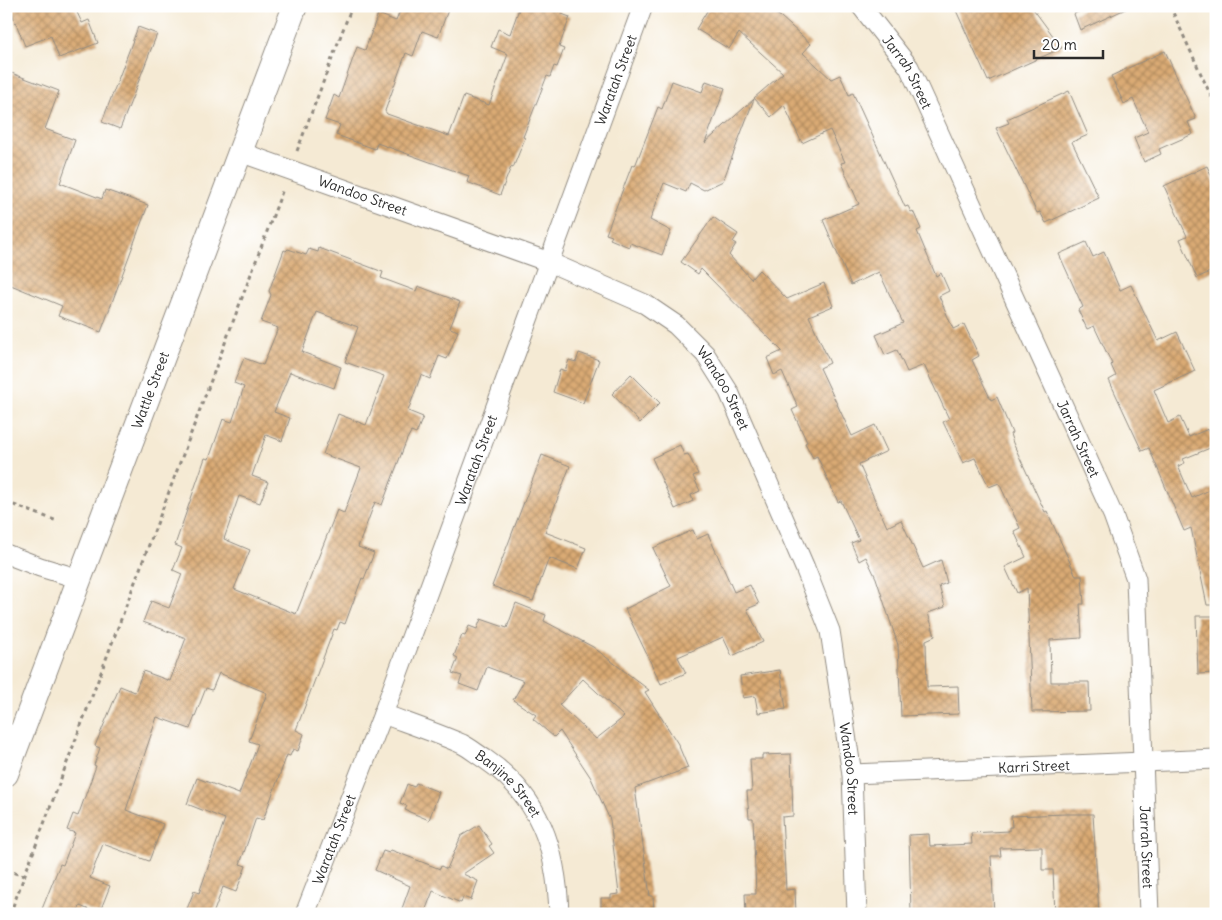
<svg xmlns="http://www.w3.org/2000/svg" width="1222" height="920" font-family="Delius,sans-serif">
<defs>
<pattern id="building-cross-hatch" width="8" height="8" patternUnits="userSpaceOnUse" patternTransform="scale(1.25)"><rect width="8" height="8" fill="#daaa74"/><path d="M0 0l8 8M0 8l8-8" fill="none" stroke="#b18b5f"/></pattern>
</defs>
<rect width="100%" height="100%" fill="#fff"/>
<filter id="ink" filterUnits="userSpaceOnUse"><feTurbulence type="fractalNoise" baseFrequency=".02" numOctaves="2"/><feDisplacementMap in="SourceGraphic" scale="10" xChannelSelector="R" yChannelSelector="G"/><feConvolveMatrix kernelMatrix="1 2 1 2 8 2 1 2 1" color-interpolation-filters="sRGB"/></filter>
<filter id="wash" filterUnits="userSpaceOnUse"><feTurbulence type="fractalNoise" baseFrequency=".0096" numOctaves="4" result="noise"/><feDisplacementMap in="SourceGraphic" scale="20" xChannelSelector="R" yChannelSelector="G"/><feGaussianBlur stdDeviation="1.12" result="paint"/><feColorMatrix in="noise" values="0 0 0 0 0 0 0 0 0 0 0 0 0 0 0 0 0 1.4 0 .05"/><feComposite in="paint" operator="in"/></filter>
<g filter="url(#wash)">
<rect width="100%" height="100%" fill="#f5ead4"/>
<g id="blocks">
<path fill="url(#building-cross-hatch)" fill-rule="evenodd" d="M9 6H74L82 23 89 20 98 43 59 58 51 36 25 46Z
M402 6H438L448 10 438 37 422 31 413 56 406 53 385 111 387 114 449 136 464 96 489 105 508 54 491 47 498 29 510 34 520 6H562L559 13 570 17 559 47 564 49 557 67 554 66 550 77 547 76 523 137 525 138 513 168 511 167 500 195 467 182 469 176 377 143 375 149 336 135 340 125 325 120 334 95 339 98 357 47 365 50 378 14 396 21Z
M710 6H764L781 17 811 44 803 53 831 79 840 75 849 95 853 93 905 207 908 206 911 212 913 211 921 229 917 231 936 276 941 273 949 291 939 296 953 329 964 324 979 356 972 360 991 400 997 397 1012 433 1010 434 1013 443 1045 512 1047 511 1076 576H1082L1084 604H1080L1082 638 1050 640 1051 682H1089L1090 711 1032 712 1027 588 1017 593 1005 567 1026 557 1014 531 1020 528 999 483 989 487 975 458 963 463 943 422 949 419 924 365 907 372 897 350 885 355 876 335 903 323 879 272 851 285 823 220 859 204 841 163 845 162 830 130 802 143 784 105 771 117 754 98 783 73 739 33 729 49 696 29Z
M954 6H1031L1062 48 988 81Z
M1090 6H1132L1080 30 1074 14Z
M138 27 157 34 120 129 102 122Z
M1165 51 1196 119 1188 122 1193 134 1159 149 1161 154 1144 162 1134 138 1148 132 1133 99 1124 104 1111 76Z
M6 71 59 91 45 129 75 140 60 183 102 199 105 190 148 205 101 332 58 316 62 306 6 283Z
M672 81 702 92 706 81 725 88 705 143 754 99 723 181 704 190 690 183 686 192 664 183 650 220 671 231 662 255 630 243 629 247 610 239 612 236 606 234 632 165 635 166 658 107 662 109Z
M1069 91 1088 135 1072 142 1099 198 1046 223 1040 212 1037 213 996 128 1009 123 1007 119Z
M1207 166 1216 186V269L1197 278 1180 239 1187 236 1164 186Z
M713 217 738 234 733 242 736 244 729 255 751 279 759 270 787 299 824 283 833 306 809 316 830 363 820 368 852 436 875 425 887 451 859 464 887 527 901 520 923 568 941 560 947 583 939 586 945 607 928 613 935 636 926 640 927 687 958 686 959 714 901 716 898 645 876 578 866 557 859 561 851 543 859 540 841 501 838 502 817 456 813 458 805 443 807 442 792 410 798 407 782 371 774 375 767 358 782 351 701 269 698 274 681 262Z
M1086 242 1093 257 1104 252 1120 290 1131 285 1158 341 1177 332 1195 371 1154 390 1168 423 1180 417 1189 437 1208 429 1215 446 1183 459 1185 463 1178 466 1192 498 1216 487V605H1207L1191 528 1184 531 1149 448 1142 451 1109 380 1116 376 1111 365 1112 364 1094 326 1087 329 1078 310 1083 307 1059 254Z
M319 248 383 272 381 278 416 291 418 286 460 302 450 328 458 331 447 359 439 356 430 379 421 375 408 411 423 417 416 434 411 432 407 439 382 505 375 502 358 547 374 553 364 579 362 578 345 624 340 622 337 630 334 629 296 730 304 734 298 751 293 749 290 756 287 755 263 820 256 818 240 864 246 866 236 892 223 887 213 914H185L194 891 199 893 225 819 187 804 197 778 239 794 258 744 249 741 267 693 219 673 212 690 206 688 190 729 157 717 126 810 163 824 149 861 103 844 90 878 110 886 99 914 80 906 77 914H40L60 864 63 865 75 833 67 830 73 814 78 816 96 766 94 765 100 748 95 746 120 686 135 692 143 671 170 681 186 638 143 622 151 601 169 608 182 574 173 570 182 548 175 545 205 458 209 459 223 419 232 422 244 387 234 383 244 358 263 365 278 328 261 322 271 295 269 291 284 250 286 251 288 249 306 255 309 249 318 252ZM317 312 358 327 345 362 384 376 366 425 338 414 323 454 361 468 344 513 337 510 296 614 234 589 250 550 224 539 239 496 260 503 268 482 252 476 266 435 282 441 290 418 274 412 290 372 334 388 341 367 302 352Z
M579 353 599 360 583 403 553 392 560 369 565 371 569 360 576 362Z
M631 374 660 403 640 423 612 394Z
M680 445 684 455 688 454 698 474 693 476 700 491 691 495 693 501 675 509 652 458Z
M542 455 570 466 545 532 586 548 578 569 549 558 533 601 492 586Z
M693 530 697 539 708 534 734 592 750 585 759 604 747 609 763 642 732 656 723 637 678 657 686 673 661 684 625 609 671 586 653 548Z
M516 603 546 615 544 621 593 647 649 690 645 692 678 744 688 768 635 788 650 896H653L654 914H601V898H611V895L619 894 610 820 591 778 560 731 554 737 533 719 536 715 513 700 524 681 487 667 478 691 459 684 462 676 452 673 458 658 454 656 462 635 465 636 469 626 477 629 481 619 507 628ZM583 679 624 717 596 739 559 705Z
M1196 616H1216V673L1198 674Z
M780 670 786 709 758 713 755 696 743 698 740 676Z
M791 754 793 816 782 817 786 890 795 889 796 914H746L745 894H756L753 818H749L747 791H752L750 759H762V755Z
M416 783 439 792 429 820 405 810 407 806 400 803 407 784 414 787Z
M1066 814H1093L1099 914H1055L1053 870H1042V847L1000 848 1001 856H991L994 914H911L909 835 929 834 930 846 972 844 971 833 1009 831V827H1012L1011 816Z
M479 825 492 844 489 846 494 853 463 874 478 881 471 900 463 897 461 903 433 891 424 914H400L410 886 375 870 383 851 389 853 391 850 440 869 441 866 447 869 461 836Z"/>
</g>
</g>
<g filter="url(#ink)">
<use href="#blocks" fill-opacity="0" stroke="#908a80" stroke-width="1"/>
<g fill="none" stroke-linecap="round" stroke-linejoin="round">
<defs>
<path id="service" d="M6 728 21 734"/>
<g id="minor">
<path id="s1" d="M861 6 909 67 1113 515 1136 579 1149 914"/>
<path id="s2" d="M240 152 549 262 645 304 676 325 705 354 729 392 805 568 830 631 852 774 857 914"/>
<path d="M6 554 40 567 80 579"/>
<path id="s3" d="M383 714C410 724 437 733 462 744 470 748 477 754 485 759 540 796 557 850 559 914"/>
<path id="s4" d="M852 774 1216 759"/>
<path id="s5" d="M305 914 383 714 643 6"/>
</g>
<g id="tertiary">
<path id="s6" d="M6 774 295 6"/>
</g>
</defs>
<use href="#service" stroke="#908a80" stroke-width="12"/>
<use href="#minor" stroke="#908a80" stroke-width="21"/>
<use href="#tertiary" stroke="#908a80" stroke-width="26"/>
<path stroke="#908a80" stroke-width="3" stroke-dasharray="4 4" stroke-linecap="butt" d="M1170 6 1216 107
M297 151 352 6
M6 502 57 521
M6 870 24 876
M10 914 283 189"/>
<use href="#service" stroke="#fff" stroke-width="10"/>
<use href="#minor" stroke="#fff" stroke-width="19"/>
<use href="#tertiary" stroke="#fff" stroke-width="24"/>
</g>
</g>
<g text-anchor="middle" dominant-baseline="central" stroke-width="4.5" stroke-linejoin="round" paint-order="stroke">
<g font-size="14" fill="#2b2b2b" stroke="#fff">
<text stroke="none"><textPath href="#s1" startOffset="81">Jarrah Street</textPath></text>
<text stroke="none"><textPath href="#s5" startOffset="890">Waratah Street</textPath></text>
<text stroke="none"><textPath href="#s2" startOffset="130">Wandoo Street</textPath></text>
<text stroke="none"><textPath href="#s6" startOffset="410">Wattle Street</textPath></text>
<text stroke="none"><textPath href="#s2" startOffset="550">Wandoo Street</textPath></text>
<text stroke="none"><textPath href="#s1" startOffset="486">Jarrah Street</textPath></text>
<text stroke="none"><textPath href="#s5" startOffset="485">Waratah Street</textPath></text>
<text stroke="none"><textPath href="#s4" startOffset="182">Karri Street</textPath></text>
<text stroke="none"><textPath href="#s2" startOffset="955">Wandoo Street</textPath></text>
<text stroke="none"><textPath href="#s3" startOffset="146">Banjine Street</textPath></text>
<text stroke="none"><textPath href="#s5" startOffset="80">Waratah Street</textPath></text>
<text stroke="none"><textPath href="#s1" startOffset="906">Jarrah Street</textPath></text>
</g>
</g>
<rect width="1222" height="920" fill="none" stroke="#fff" stroke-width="25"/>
<path d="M1034 50v8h69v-8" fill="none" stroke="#2b2b2b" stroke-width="2.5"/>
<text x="1042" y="50" font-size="15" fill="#2b2b2b" stroke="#ffffff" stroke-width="4" paint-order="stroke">20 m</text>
</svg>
